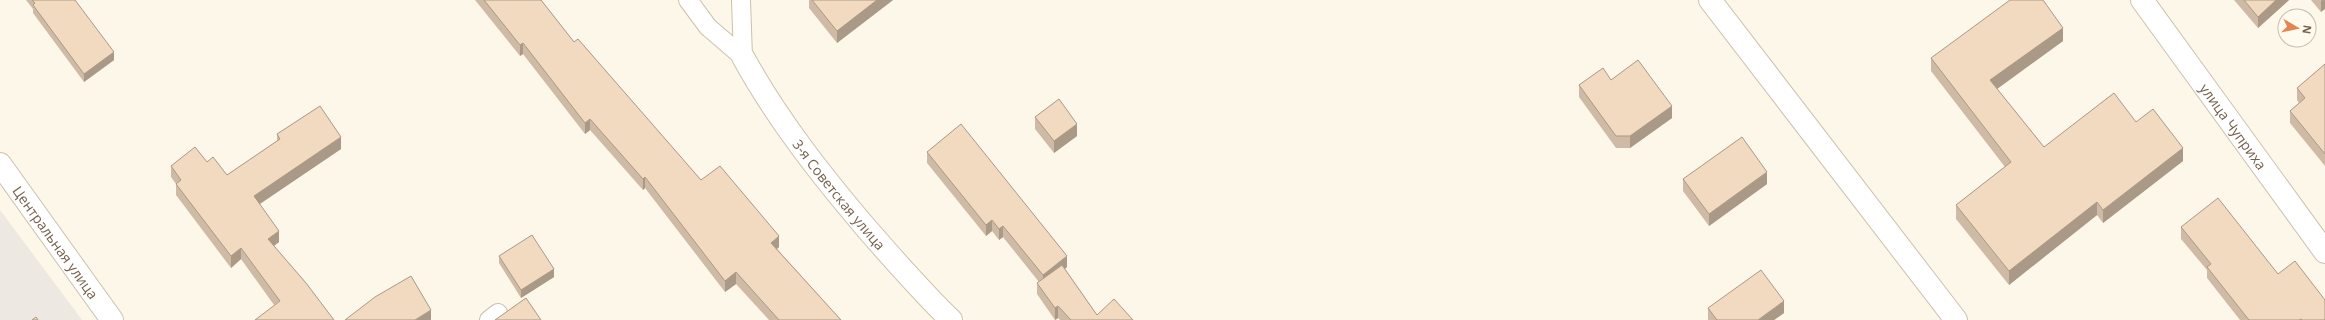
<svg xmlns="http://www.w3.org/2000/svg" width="2325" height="320" font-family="'Open Sans',sans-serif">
<rect width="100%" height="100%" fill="#fcf7e8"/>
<path fill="#ede8e1" d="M0 210 82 320H0Z"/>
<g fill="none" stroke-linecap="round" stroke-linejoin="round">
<defs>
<path id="service" d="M688 0 708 27 743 57
M741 0 743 57
M489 320 498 313"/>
<g id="minor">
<path d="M1710 0 1956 320"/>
<path id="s1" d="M2142 0 2325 252"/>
<path id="s2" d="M743 57C777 119 821 175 867 229 894 260 921 291 951 320"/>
</g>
<g id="tertiary">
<path id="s3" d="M0 164 112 320"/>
</g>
</defs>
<use href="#service" stroke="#cec0ae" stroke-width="20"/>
<use href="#minor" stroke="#cec0ae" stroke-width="24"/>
<use href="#tertiary" stroke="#cec0ae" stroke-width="24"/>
<use href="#service" stroke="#fff" stroke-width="18"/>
<use href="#minor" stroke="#fff" stroke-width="22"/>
<use href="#tertiary" stroke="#fff" stroke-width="22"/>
</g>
<path fill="#cfbba5" d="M26 0H75L114 60 84 82 33 13V9Z
M475 0H541L574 42 701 180 779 247 777 249 841 320H769L736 284 725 292 645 188 643 190 590 130 585 134 523 54 520 56Z
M809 0H893L837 43 809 8Z
M2234 0H2289L2258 28Z
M2311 0H2325L2321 12Z
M2063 41 1997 89 2044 147 2136 122 2183 161 2103 223 2097 215 2009 285 1956 219V205L2005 167 1931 71V58Z
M2325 64V166L2290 123V111L2299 103 2297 100V88Z
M1611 80 1672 118 1630 148H1616L1579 97V85Z
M1035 117 1077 136 1054 153 1035 129Z
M277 134 341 149 259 204 279 242 274 246 306 283 274 305 241 259 231 268 176 195V184L171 177V166L207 162 227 175 277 141Z
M927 152 1067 267 1065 269 1097 315 1133 320H1060L1058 318 1055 320 1037 294V283L1039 282 1003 237 999 240 992 231 986 236 927 163Z
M1683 179 1767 184 1709 226 1683 191Z
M2181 227 2278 274 2325 300V320H2240L2207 278V270L2181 239Z
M499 256 554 277 521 298 499 263Z
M1708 308 1784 313 1774 320H1708Z"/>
<path fill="#a99986" d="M877 0H893L837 43V31Z
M2276 0H2289L2258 28V17Z
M2322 0H2325V9L2321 12V1Z
M2063 28V41L1990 94V80Z
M523 43V54L520 56V45Z
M114 52V60L84 82V74Z
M1672 106V118L1630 148V136Z
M590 119V130L585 134V123Z
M1077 124V136L1054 153V141Z
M341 137V149L254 208V196Z
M2183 148V161L2103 223V210Z
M1767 172V184L1709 226V214Z
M645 177V188L643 190V179Z
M2097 202V215L2009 285V271Z
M992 220V231L986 236V225Z
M1003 226V237L999 240V229Z
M279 231V242L268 250V239Z
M779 236V247L771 254V243Z
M241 248V259L231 268V256Z
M1067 256V267L1043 286V275Z
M554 269V277L521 298V290Z
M736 272V284L725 292V281Z
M1784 301V313L1774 320H1758Z
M1058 306V318L1055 320V308Z
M431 310V320H415Z"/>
<path fill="#f1dac0" stroke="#a99986" d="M32 0H75L114 52 84 74 33 5 35 3Z
M484 0H541L574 42 578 39 701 180 720 166 779 236 771 243 841 320H779L736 272 725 281 645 177 643 179 590 119 585 123 523 43 520 45Z
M812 0H877L837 31Z
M2010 0H2043L2063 28 1990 80 2044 147 2114 93 2136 122 2153 109 2183 148 2103 210 2097 202 2009 271 1956 205 2011 162 1931 58Z
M2244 0H2276L2258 17Z
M1638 60 1672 106 1630 136H1616L1579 85 1603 68 1611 80Z
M2325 64V154L2290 111 2305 98 2297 88Z
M1059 99 1077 124 1054 141 1035 117Z
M320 106 341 137 254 196 279 231 268 239 306 283 334 320H255L280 301 241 248 231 256 176 184 181 180 171 166 195 147 207 162 213 157 227 175 280 139 277 134Z
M961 124 1067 256 1043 275 1003 226 999 229 992 220 986 225 927 152Z
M1742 137 1767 172 1709 214 1683 179Z
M2218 198 2278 274 2295 261 2325 300V320H2302L2301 319 2299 320H2249L2207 267 2211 264 2181 227Z
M532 235 554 269 521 290 499 256Z
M1062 265 1097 315 1114 299 1133 320H1071L1058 306 1055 308 1037 283Z
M1761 270 1784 301 1758 320H1717L1708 308Z
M411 276 431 310 415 320H345L375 297Z
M526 298 541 320H495Z
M36 317 38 320H32Z"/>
<g text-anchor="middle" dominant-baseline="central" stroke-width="4" stroke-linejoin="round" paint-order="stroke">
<g font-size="14" fill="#76614c" stroke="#fffaee">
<text stroke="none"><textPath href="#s1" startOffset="156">улица Чуприха</textPath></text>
<text stroke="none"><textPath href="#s2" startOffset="168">3-я Советская улица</textPath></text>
<text stroke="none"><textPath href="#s3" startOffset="96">Центральная улица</textPath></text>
</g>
</g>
<g transform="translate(2297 28) rotate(99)"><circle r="19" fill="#fffaee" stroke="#c8bdad"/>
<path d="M0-3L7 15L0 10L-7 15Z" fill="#e28551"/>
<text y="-6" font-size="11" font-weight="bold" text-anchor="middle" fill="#76614c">N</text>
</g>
</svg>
